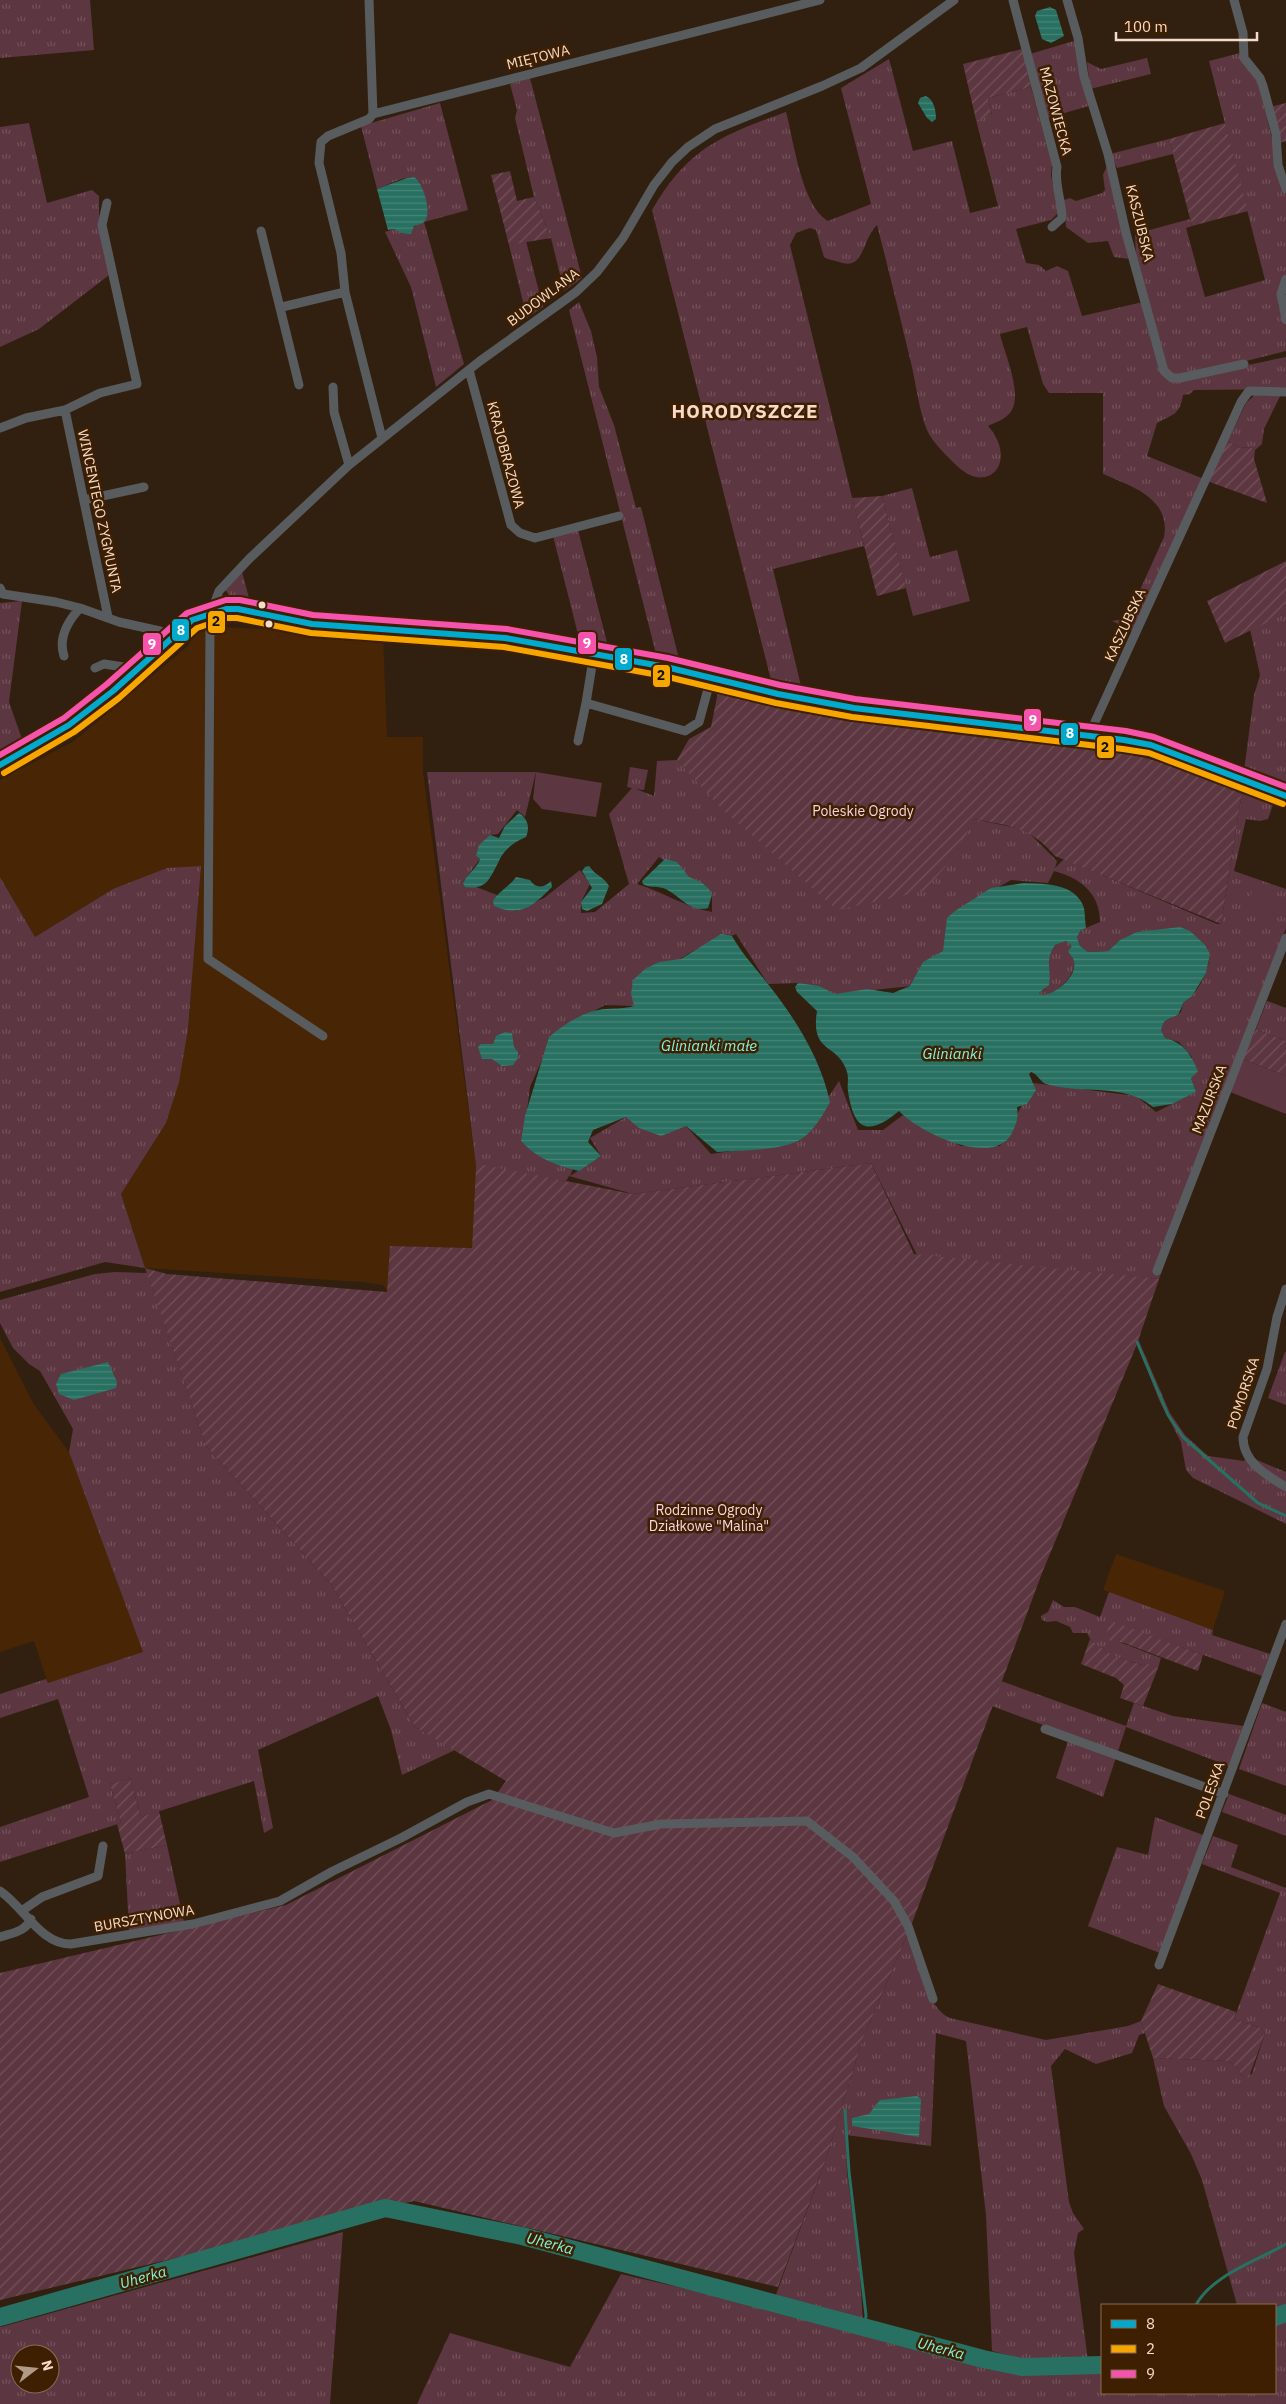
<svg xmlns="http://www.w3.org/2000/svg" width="1286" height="2404" font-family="'IBM Plex Sans',sans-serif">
<defs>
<pattern id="grass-tufts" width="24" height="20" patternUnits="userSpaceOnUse" patternTransform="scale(1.25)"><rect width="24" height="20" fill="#5c3640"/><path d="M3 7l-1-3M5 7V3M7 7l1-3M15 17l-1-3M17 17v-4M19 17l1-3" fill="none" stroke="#74525a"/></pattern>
<pattern id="garden-furrows" width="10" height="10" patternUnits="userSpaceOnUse" patternTransform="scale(1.25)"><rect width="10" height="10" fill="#5c3640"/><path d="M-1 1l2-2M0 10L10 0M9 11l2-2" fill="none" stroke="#74525a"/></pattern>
<pattern id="water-rules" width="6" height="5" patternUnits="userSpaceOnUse" patternTransform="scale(1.25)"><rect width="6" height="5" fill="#287061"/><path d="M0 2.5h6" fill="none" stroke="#488476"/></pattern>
</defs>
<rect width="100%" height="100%" fill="#312010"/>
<path fill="#472505" d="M226 627 383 636 387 737H423V772L476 1166 472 1248 390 1246 388 1293 383 1285 361 1282 145 1268 121 1194 166 1123 188 1029 201 866 113 889 35 937 0 877V780L74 741 188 646 196 633Z
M0 1338 33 1403 69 1452 143 1652 48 1684 34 1641 0 1652Z
M1116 1554 1225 1591 1213 1630 1103 1590Z"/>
<path fill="url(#grass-tufts)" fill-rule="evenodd" d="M0 0H90L94 50 0 58Z
M1077 40 1089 106 1047 118 1030 54Z
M1240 53 1257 78 1286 196V275L1279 297 1278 304 1286 326V351L1186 376 1173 375 1168 372 1136 255 1135 234 1190 219 1192 226 1186 228 1205 297 1265 280 1209 61Z
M1147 58 1151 74 1090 89 1087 62 1101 69Z
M889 59 913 151 952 141 970 213 998 206 976 120 992 115 988 98 1031 87 1052 165 1051 175 1058 213 1051 220 1016 229 1026 263 1039 265 1046 271 1057 266 1068 271 1082 316 1143 302 1171 381 1286 357V389L1194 390 1190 394 1183 395C1180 415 1173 414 1157 423L1147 456 1204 479 1135 632 1112 621 1124 619 1130 612 1164 537C1171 498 1131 486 1103 474V393H1049L1043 384 1027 327 1000 334C1004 353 1026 399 1008 415 1003 420 994 423 988 426 1019 461 988 497 956 465 947 456 932 442 927 430 919 411 916 383 911 363 900 317 889 271 877 225 861 241 865 271 839 262 833 260 828 260 824 257L816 230 810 228 796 233 790 245 864 546 773 569 801 686 771 680 652 210C688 148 722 135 786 112 794 141 801 205 828 221L871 204 841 88Z
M530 78 582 278 564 291 551 238 534 197 515 118 517 110 510 84Z
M440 103 468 210 424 222 464 364 436 387 411 287 385 232 394 229 402 233C437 217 428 211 416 178 404 175 389 185 377 189L361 126Z
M29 123 47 203 92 190 99 196V222L109 275 39 329 0 347V127Z
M1169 139 1173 154 1117 168 1110 154Z
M1107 166 1130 259 1114 257 1108 241 1088 243 1066 227 1064 200 1070 198 1076 201 1102 193 1105 190 1103 175Z
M526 241 543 307 527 318 509 245Z
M579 302 591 331 597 357 599 387 614 425 636 508 641 507 679 659 656 654 569 310Z
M1255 395 1280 396 1264 429 1262 444 1255 450 1250 447 1240 448 1228 441 1246 403Z
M912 488 930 557 957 550 970 601 913 616 882 496Z
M578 530 608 646 580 642 553 536Z
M242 572 249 598 231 601 228 593 225 590Z
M22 601 9 702 22 739 0 750V603Z
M1286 613V786L1244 771 1254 695 1260 675 1250 629Z
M677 760 800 877 973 819 1026 830 1057 861 1055 868 1064 859 1217 924H1221L1242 792 1274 802 1268 819 1260 821 1246 819 1234 871 1286 889V928L1211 1120H1209L1213 1127 1159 1279 919 1259 871 1163 633 1194 569 1176 566 1181 476 1166 427 772H536L525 817 517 810 498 834 490 835 476 856 480 859 463 882 497 895 495 906 516 911 544 898 580 870 590 884 581 902V913L595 912 629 884 609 814 632 788 627 787 630 767 648 770 644 790 636 789 654 796 657 761ZM659 857 712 895V912C685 907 663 892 637 884ZM1054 871C1080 878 1100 893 1100 922L1081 930 1077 937 1080 946 1088 952 1108 951 1120 940 1180 927 1210 954C1208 972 1199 993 1183 1003L1181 1012 1164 1022 1161 1030 1165 1038 1179 1042 1192 1057 1191 1078 1196 1092 1156 1112 1136 1096 1034 1083 1000 1146H961L903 1115 883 1130H858L839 1081 799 1141 711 1154 686 1126 626 1117 590 1138 601 1156 570 1176 573 1169 523 1143 530 1087 554 1033 605 1005 634 1006 680 959 693 951 736 934 768 984 798 983 827 995 911 986 923 962 944 952 967 905 1011 880 1048 883Z
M201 866 188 1029 179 1082 166 1123 121 1194 145 1268 105 1262 0 1292V877L35 937 113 889 167 868Z
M1066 941 1072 946C1073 952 1075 961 1074 967 1071 980 1056 994 1042 995L1039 993 1045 989 1048 956 1055 945Z
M1267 1001 1286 1008V1041L1256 1029Z
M115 1272 147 1273 206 1446 331 1584 415 1727 455 1750 402 1775 391 1730 378 1696 258 1750 273 1828 264 1833 254 1781 141 1817 130 1778 110 1784 121 1823 0 1862V1827L89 1797 58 1699 0 1718V1694L46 1679 48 1683 143 1652 69 1452 73 1429 40 1371 29 1364 13 1348 0 1323V1300L95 1274Z
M1138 1339 1170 1413 1185 1435 1208 1456 1244 1461 1247 1456 1286 1472V1524L1193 1478 1186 1470 1181 1442 1160 1402 1137 1344Z
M1285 1352H1286V1405L1268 1398Z
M1109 1592 1213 1630 1212 1635 1270 1654 1262 1676 1111 1622 1114 1640 1161 1658 1158 1668 1147 1664 1146 1666C1125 1659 1097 1656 1087 1633H1073L1070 1627 1056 1621 1047 1622 1042 1620 1041 1616 1048 1612 1053 1600 1064 1607H1075L1100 1617Z
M1001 1681 1126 1726 1134 1703 1173 1716 1244 1726 1229 1766 1126 1727 1103 1797 1056 1778 1070 1735 992 1706Z
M1262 1703 1286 1712V1786L1239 1769Z
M1229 1794 1286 1815V1836L1222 1812Z
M1155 1817 1203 1835 1160 1953 1088 1926 1117 1847 1148 1855Z
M1213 1836 1238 1845 1231 1867 1286 1888V2308L1275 2312V2305H1237L1202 2180 1191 2154 1164 2106 1153 2058 1227 2061 1232 2063 1244 2077 1252 2074 1265 2033 1261 2028 1234 2019 1280 1893 1202 1864Z
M167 1845 184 1922 129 1931 125 1854Z
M908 1933C916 1956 926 2008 950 2018L1046 2040 1128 2026 1141 2021 1145 2033 1139 2035 1132 2053 1096 2064 1065 2049 1051 2066 1069 2202 1073 2213 1084 2229 1078 2233 1074 2253 1088 2361 1035 2362 992 2351 986 2215 966 2041 936 2033 931 2146 846 2135 847 2173 859 2260 863 2322 774 2300 826 2159 863 2038Z
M343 2232 330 2404H0V2324L1 2327ZM20 2354H50V2384H20Z
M621 2274 756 2305 843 2330 1014 2373 1102 2369V2393H1275V2322L1286 2318V2404H417L450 2333 570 2367Z"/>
<path fill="url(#garden-furrows)" d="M1022 49 1031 87 988 98 992 116 976 120 963 64Z
M1286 103V141L1279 143 1270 107Z
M1225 123 1248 211 1192 226 1169 139Z
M510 171 517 201 534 197 551 238 509 245 491 175Z
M1228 441 1240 448 1250 447 1255 450 1254 459 1267 503 1207 481Z
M882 496 906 588 877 596 852 498Z
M1286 561V613L1225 643 1207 601Z
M718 692 852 717 1121 752 1157 761 1242 792 1221 924 1055 856C1030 826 1009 826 973 819L959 851 924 891 837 910 721 808 677 760 689 739 711 727Z
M1256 1029 1286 1041V1076L1243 1059Z
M871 1163 914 1254 1159 1279 1137 1344 1042 1573 911 1926 863 2038 826 2159 778 2287 414 2201 0 2300V1973L286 1905 492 1800 506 1781 415 1727 331 1584 206 1446 145 1268 167 1274 387 1292 390 1246 472 1248 476 1166 483 1165 633 1194Z
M1111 1621 1203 1655 1198 1671 1124 1643 1107 1640 1105 1636Z
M1090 1639C1111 1658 1120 1658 1146 1666V1663L1158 1668 1143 1706 1120 1698 1124 1685 1116 1678 1081 1664Z
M130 1778 141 1817 159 1811 167 1845 125 1854 117 1824 121 1823 110 1784Z
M1158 1984 1236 2012 1234 2019 1261 2028 1265 2033 1249 2077H1244L1232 2063 1227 2061 1153 2058 1141 2021Z"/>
<path fill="#5c3640" d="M536 772 602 783 596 817 542 809 533 799Z
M1253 888 1285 900 1279 917 1247 906Z
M1243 1059 1286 1076V1114L1230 1092Z"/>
<path fill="url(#water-rules)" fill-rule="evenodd" d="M1050 7 1056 10 1064 36 1051 43 1042 39 1035 16 1037 11Z
M926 96C934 100 936 110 936 119L932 122 927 118 918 103 920 98Z
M414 177C423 182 432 212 425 221 422 224 418 225 414 226L411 234 401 233 394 229 388 230 377 189 407 178Z
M519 813C528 819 530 827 526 837 514 842 503 850 498 863 489 880 486 890 465 887L463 883C467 874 478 867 480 859L476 856 479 845 490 835 499 838 505 826Z
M665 859 677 862 689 877 701 882 709 889 712 895 708 908C688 913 680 894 663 888 656 886 649 888 643 884L642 881Z
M589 866C595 875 604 877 609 886L602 904 587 911 582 909 581 902 592 888 582 871 585 867Z
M516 877 530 880C536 889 544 888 551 881L552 887C534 905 521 918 494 906L493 901C499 891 509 887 516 877Z
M1024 883C1045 884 1076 883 1084 908 1085 914 1085 922 1086 928L1081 930 1077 937 1080 946 1088 952 1108 951 1120 940 1137 932 1180 927 1190 931 1205 945 1210 954 1206 973 1200 983 1192 996 1183 1003C1177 1021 1176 1013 1164 1022L1161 1030 1165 1038C1184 1043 1190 1053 1198 1071L1191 1078 1196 1092 1172 1104 1153 1107C1123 1082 1082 1095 1046 1084 1040 1082 1038 1074 1031 1072L1029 1074 1036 1090 1027 1104 1017 1107C1019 1118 1016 1124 1012 1133 994 1169 918 1132 899 1111 869 1136 854 1132 848 1091 847 1085 849 1078 847 1072 838 1042 810 1055 817 1011L797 992 795 987 798 983 819 986 835 994 867 989 893 993 910 986 923 962 943 951 947 918 955 911 991 888ZM1066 941 1072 946 1068 951C1070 955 1074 958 1074 962 1077 977 1056 994 1042 995L1039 993 1049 985C1052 969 1044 962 1055 945Z
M721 934 732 936C741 952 752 964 764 979 793 1015 820 1056 830 1102 823 1115 812 1134 798 1141 777 1151 740 1150 717 1152L686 1126 661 1136 639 1128 626 1117 593 1130 588 1142 601 1156 579 1171C555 1165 538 1159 521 1141L525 1116 549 1037C564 1024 586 1010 606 1009 617 1008 624 1009 634 1006L631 994 633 980 645 969 659 962 681 959Z
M505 1032 512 1033 514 1047 518 1052V1058L513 1065 502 1066 492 1059H482L478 1047 481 1044H493L496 1036Z
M108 1362 117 1382 116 1388 74 1400 59 1394 56 1384 61 1374Z
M917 2096 921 2099 919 2137 852 2126V2118L869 2114 880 2100Z"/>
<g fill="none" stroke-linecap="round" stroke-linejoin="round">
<path stroke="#287061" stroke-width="3" d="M1137 1342 1168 1415 1183 1437 1258 1503 1286 1516
M845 2110 849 2172 866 2315 865 2327
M1196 2305C1212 2275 1257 2261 1286 2244"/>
<path stroke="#287061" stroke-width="18" d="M0 2317 385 2208 522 2236 983 2359 1022 2367 1102 2365
M1275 2317 1286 2313"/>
<path stroke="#585c5e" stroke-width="9" d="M369 0 373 114 820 0
M1013 0 1057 167C1054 184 1062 201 1062 218L1052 227
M1067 0 1078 38 1084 77 1108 154 1126 233 1164 371 1172 378H1180L1244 364
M1234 0 1243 33 1244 58 1260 78 1263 86 1276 134 1278 165 1286 189
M373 114 369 119 328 136 321 142 319 163 341 253 345 292 382 438
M261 231 299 385
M1286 279 1281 294 1286 320
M282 307 345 292
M469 370 511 525 520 533 535 538 619 516
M333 387 334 412 349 465
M65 410 108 617
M0 428 26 418 65 410 100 393 137 384 102 225 107 203
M84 500 144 487
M0 588 3 594 56 602 80 608 119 622 160 631 170 639
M594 653 586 703 685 731 699 722 711 678
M64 656C58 638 68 621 80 608
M95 668 104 664 137 669
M1089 735 1241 402 1249 391 1286 392
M578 741 586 703
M323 1036 208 959 210 626 211 613 219 591 249 559 349 465 480 361 576 292 597 272 623 238 654 185 672 162 688 147 715 129 822 86 861 68 954 0
M1157 1271 1286 938
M1286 1289 1277 1317 1267 1369 1243 1437C1243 1462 1266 1475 1286 1487
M1045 1729 1224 1794
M0 1891C23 1906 41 1945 71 1944L193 1924 280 1901 333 1871 401 1838 467 1802 489 1794 614 1833 661 1824 807 1821 853 1857 894 1901 908 1926 933 1999
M23 1910 42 1897 98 1876 103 1846
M0 1937C12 1933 25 1932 31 1919
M1159 1965 1286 1624"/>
<path stroke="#585c5e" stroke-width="10" d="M0 765 69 725 113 691 192 620 211 613 226 609H238L312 624 505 638 666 667 778 694 854 708 1124 740 1151 745 1286 796"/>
<defs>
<path id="bus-1" d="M0 765 69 725 113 691 192 620 226 609H238L312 624 505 638 666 667 778 694 854 708 1124 740 1151 745 1286 796"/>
<path id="bus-2" d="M4 773 74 732 119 698 197 628 227 618H237L311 633 504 647 664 676 776 703 852 717 1123 749 1149 753 1283 804"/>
<path id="bus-3" d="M0 755 64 718 107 684 187 613 226 600H240L313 615 507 629 668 658 780 685 855 699 1126 731 1154 737 1286 787"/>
</defs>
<use href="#bus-1" stroke="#3f1f02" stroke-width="10"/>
<use href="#bus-2" stroke="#3f1f02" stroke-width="10"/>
<use href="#bus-3" stroke="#3f1f02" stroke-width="10"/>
<use href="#bus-1" stroke="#00a9ce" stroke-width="6"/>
<use href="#bus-2" stroke="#f7a600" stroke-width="6"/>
<use href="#bus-3" stroke="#f653ac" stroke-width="6"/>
</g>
<g fill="#f6dcc8" stroke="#3f1f02" stroke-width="2">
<circle cx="262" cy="605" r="4.5"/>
<circle cx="269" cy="624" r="4.5"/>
</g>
<g text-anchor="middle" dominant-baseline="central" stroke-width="5" stroke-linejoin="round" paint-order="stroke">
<g font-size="14" fill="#f6dcc8" stroke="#3f1f02">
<text transform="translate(538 57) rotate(-14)">MIĘTOWA</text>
<text transform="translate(1056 111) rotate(75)">MAZOWIECKA</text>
<text transform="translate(1140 223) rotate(76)">KASZUBSKA</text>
<text transform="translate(543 297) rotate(-37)">BUDOWLANA</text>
<text transform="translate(506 455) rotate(75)">KRAJOBRAZOWA</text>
<text transform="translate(100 511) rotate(78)">WINCENTEGO ZYGMUNTA</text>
<text transform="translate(1125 625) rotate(-65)">KASZUBSKA</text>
<text transform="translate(1209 1099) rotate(-69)">MAZURSKA</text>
<text transform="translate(1243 1393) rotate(-72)">POMORSKA</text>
<text transform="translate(1210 1790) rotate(-70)">POLESKA</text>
<text transform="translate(144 1918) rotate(-10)">BURSZTYNOWA</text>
</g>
<g font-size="14" fill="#fad5e0" stroke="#3f1f02">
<text x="863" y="811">Poleskie Ogrody</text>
<text x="709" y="1510">Rodzinne Ogrody<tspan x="709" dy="16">Działkowe "Malina"</tspan></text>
</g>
<g font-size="15" font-style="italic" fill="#81f3dc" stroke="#3f1f02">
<text x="709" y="1045">Glinianki małe</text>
<text x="952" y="1053">Glinianki</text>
<text transform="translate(550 2243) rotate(15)">Uherka</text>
<text transform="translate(143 2277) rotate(-16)">Uherka</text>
<text transform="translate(941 2348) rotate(15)">Uherka</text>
</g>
<g font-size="19" font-weight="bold" letter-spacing="1" fill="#f6dcc8" stroke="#3f1f02">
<text x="745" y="411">HORODYSZCZE</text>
</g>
</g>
<g stroke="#3f1f02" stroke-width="2">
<rect x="207" y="610" width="19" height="24" rx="5" fill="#f7a600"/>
<rect x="171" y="618" width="19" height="24" rx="5" fill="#00a9ce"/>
<rect x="577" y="631" width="20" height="24" rx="5" fill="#f653ac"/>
<rect x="142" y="632" width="20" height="24" rx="5" fill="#f653ac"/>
<rect x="614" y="647" width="19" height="24" rx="5" fill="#00a9ce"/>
<rect x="652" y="664" width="19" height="24" rx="5" fill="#f7a600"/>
<rect x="1023" y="708" width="19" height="24" rx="5" fill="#f653ac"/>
<rect x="1060" y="722" width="19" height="24" rx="5" fill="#00a9ce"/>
<rect x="1096" y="735" width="19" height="24" rx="5" fill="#f7a600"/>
</g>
<g font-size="14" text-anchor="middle" font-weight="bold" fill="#fff">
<text x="181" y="635">8</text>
<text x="587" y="648">9</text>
<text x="152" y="649">9</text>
<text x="624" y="664">8</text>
<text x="1033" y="725">9</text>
<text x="1070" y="738">8</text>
</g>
<g font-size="14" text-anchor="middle" font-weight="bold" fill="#111">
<text x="216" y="626">2</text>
<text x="661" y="680">2</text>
<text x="1105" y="752">2</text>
</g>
<rect x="1101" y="2304" width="175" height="90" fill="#3f1f02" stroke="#886b51"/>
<rect x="1111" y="2320" width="25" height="8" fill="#00a9ce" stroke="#886b51"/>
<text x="1146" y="2329" font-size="15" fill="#f6dcc8">8</text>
<rect x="1111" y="2345" width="25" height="8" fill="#f7a600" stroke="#886b51"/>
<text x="1146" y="2354" font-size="15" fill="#f6dcc8">2</text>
<rect x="1111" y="2370" width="25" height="8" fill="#f653ac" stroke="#886b51"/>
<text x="1146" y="2379" font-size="15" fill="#f6dcc8">9</text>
<g transform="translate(35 2369) rotate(74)"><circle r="24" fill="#3f1f02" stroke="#886b51"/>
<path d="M0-4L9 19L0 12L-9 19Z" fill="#b19a88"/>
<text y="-8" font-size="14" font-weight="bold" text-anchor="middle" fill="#f6dcc8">N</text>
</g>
<path d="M1116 32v8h141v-8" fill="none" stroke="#f6dcc8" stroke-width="2.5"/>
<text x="1124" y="32" font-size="15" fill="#f6dcc8" stroke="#3f1f02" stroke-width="4" paint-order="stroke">100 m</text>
</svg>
